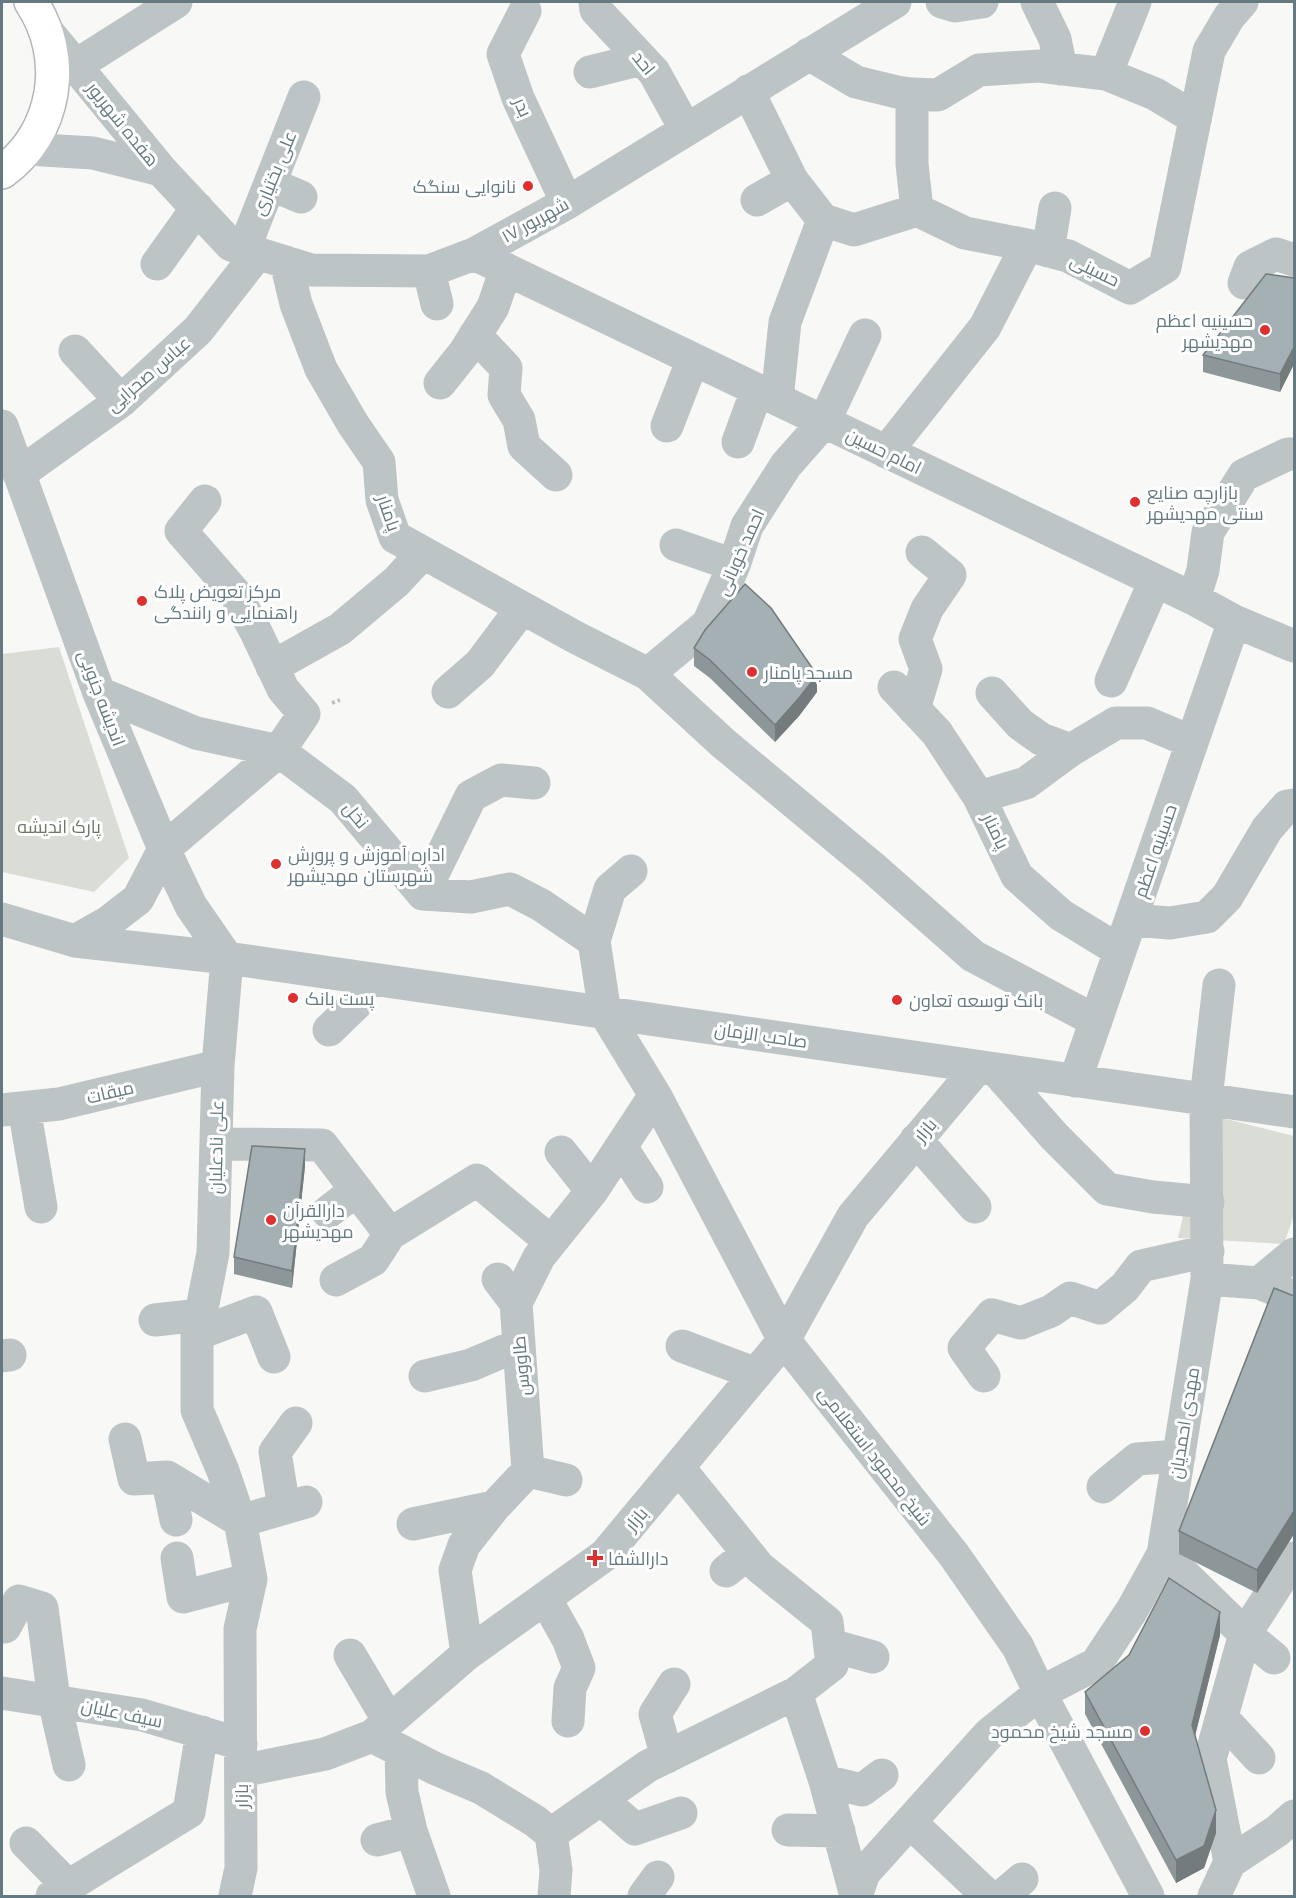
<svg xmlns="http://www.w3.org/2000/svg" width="1296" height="1898" font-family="'Space Grotesk',Cairo,sans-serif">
<rect width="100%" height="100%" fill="#f8f8f6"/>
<path fill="#daddd5" d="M59 647 129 858 94 892 2 872V654Z
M1206 1114 1294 1136V1215L1284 1244 1178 1238Z"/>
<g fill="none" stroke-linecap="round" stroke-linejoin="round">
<defs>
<path id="major" d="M2 172C57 133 68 57 31 2"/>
</defs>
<use href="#major" stroke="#b1b8ba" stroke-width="36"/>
<path stroke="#babec0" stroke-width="4" stroke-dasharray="3 3" stroke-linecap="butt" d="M332 703 340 700"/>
<path stroke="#bdc4c6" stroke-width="33" d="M595 2 596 10 654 72 686 130
M942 2 955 6 982 2
M1037 2 1055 39 1061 69
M525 11 503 54 518 98 567 203
M47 31 161 170 231 245 311 270 429 271 474 254 567 203 895 2
M809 54 856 82 897 92 912 94 938 95 979 70 1039 66 1106 74 1155 94 1195 118
M75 66 176 2
M590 72 642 59
M1106 74 1135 2
M748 91 792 180 823 220 854 230 917 210
M912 94V164L917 210 965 233 1027 245
M27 149 93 153 161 170
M270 184 301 197
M757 200 792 180
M244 249 304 97
M1048 251 1055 208
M474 254 1194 599 1234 621 1294 646
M286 262 296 304 321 369 353 424 379 462 382 500 395 537 575 637 648 674 723 743 872 867 973 956 1096 1021
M157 264 197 208
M429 271 437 304
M1244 283 1250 267 1276 254 1294 260
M475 335 506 368 504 395 519 420 524 446 556 475
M75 351 121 401
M440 383 464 353 493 307 506 269
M777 399 785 322 823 220
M2 426 99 693 164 849 191 906 227 958
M667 426 693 359
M738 442 757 390
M886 452 985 327 1027 245 1068 256 1130 288 1165 267 1209 51 1229 17 1242 2
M19 474 121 401 198 330 258 253
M676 545 734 565
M1194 599 1203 570 1208 532 1244 475 1288 454H1294
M272 667 340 629 396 582 423 553
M648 674 708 624 734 565 747 526 786 465 824 422 865 335
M1111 681 1155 581
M894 687 937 733 979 797 1017 876 1061 915 1120 951
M448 692 480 664 522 608
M99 693 196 733 279 751 343 799 423 894 471 897 510 889 541 905 594 941
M992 693 1020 724 1041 739 1071 750
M914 709 926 669 915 639 927 609 950 575 922 552
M979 797 1026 783 1071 750 1116 723H1147L1192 742
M631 871 610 889 594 941 605 1013 655 1095 784 1340 954 1555 1018 1647 1040 1693 1148 1896
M423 894 471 796 501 780 534 783
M2 919 75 941 227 958 1294 1112
M1131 920 1170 923 1207 917 1227 897 1267 829 1287 806 1294 805
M75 941 107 923 138 899 164 849 279 751 304 714 283 689 256 632 235 593 181 531 205 501
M227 958 218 1066 213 1253 197 1334V1410L223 1471 240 1521 251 1579 240 1629 241 1868 235 1896
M329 1030 357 1003 363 978
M995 1069 1054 1136 1107 1189 1153 1197 1208 1202
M1075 1081 1234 621
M24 1108 41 1207
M2 1110 59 1104 218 1066
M916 1140 975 1207
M217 1144 322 1145 390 1234 477 1180 551 1242
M621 1147 647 1187
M561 1152 592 1191
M328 1212 356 1190
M498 1279 516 1303
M1207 1279 1259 1283 1294 1297
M336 1280 373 1260 390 1234
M1259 1283 1294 1254
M155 1320 200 1315
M197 1334 256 1312 274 1357
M682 1346 756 1374
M2 1356 10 1355
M425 1376 471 1365 518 1345
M984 1376 964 1348 992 1315 1021 1323 1051 1311 1070 1298 1100 1308 1125 1287 1141 1266 1208 1251
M125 1439 134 1479 167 1477 240 1521 306 1502
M528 1471 566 1480
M167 1477 176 1520
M1103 1487 1137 1459 1179 1456
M284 1508 275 1452 296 1423
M413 1524 494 1507
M1163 1554 1245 1634 1294 1558
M177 1558 183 1597 251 1579
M726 1571 748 1554
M545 1598 568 1639 579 1668 570 1688 568 1721
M5 1627 19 1601 42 1608 54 1700 69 1765
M830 1645 873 1657
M467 1654 455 1570 464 1545 494 1507 528 1471 516 1303 539 1257 592 1191 655 1095
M350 1655 389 1721
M2 1693 142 1715 241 1744
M796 1693 825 1781 856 1896
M1222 1718 1259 1758
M372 1736 434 1768 481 1788 535 1821 551 1834 556 1870 554 1896
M401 1751 402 1792 411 1831 434 1896
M667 1757 655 1714 674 1684
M241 1771 325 1754 372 1736 467 1654 605 1555 784 1340 853 1216 978 1067
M825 1781 862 1790 882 1775
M601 1799 635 1829 681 1813
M910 1822 988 1896
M788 1830 839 1831
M551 1834 648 1766 796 1693 832 1665 827 1622 759 1567 679 1468
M377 1840 411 1831
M26 1843 69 1887
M1230 1862 1277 1831 1294 1816
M52 1896 189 1812 202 1732
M644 1896 658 1877
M856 1896 864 1873 989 1734 1040 1693 1096 1664 1132 1610 1163 1554 1207 1279 1206 1099 1219 985
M1002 1896 1022 1879
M1214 1896 1230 1862 1210 1759 1245 1634 1274 1658"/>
<use href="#major" stroke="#fff" stroke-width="33"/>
</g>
<path fill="#8d979a" d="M1294 278V364L1280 392 1203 372V355Z
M694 648 817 692 799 716 775 742 710 678 694 666Z
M305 1166 292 1288 234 1274V1257Z
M1294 1296V1534L1257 1593 1179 1554V1531Z
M1220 1635 1195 1736 1216 1833 1204 1868 1176 1883 1085 1714V1692Z"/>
<path fill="#737b7d" d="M1294 347V364L1280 392V374Z
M817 675V692L799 716 775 742V725Z
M305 1149V1166L292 1288V1271Z
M1294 1511V1534L1257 1593V1570Z
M1220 1612V1635L1192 1748V1725Z
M1216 1810V1833L1204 1868 1176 1883V1860Z"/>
<path fill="#a4b0b3" stroke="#737b7d" stroke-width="1.5" d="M1266 274 1294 278V347L1280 374 1203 355Z
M745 584 771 608 817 675 799 698 775 725 710 660 694 648 705 630Z
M252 1146 305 1149 292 1271 234 1257Z
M1274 1288 1294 1296V1511L1257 1570 1179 1531Z
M1169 1578 1220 1612 1192 1725 1216 1810 1204 1846 1176 1860 1085 1692 1129 1655Z"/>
<g fill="#df302f" stroke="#fff" stroke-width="2">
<circle cx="528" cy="186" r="6"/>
<circle cx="1265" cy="330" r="6"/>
<circle cx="1135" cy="502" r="6"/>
<circle cx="142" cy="601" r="6"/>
<circle cx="752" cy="672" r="6"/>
<circle cx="276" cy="864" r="6"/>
<circle cx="293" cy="998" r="6"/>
<circle cx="897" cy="1000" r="6"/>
<circle cx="271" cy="1220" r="6"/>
<path d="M592 1549h6v6h6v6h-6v6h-6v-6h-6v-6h6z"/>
<circle cx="1145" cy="1731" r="6"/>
</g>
<g text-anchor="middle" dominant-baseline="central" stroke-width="6" stroke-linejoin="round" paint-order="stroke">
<g font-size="18" fill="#647a80" stroke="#fff">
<text transform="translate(644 63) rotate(51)">احد</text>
<text transform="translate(523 107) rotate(66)">بدر</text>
<text transform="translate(123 124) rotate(51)">هفده شهریور</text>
<text transform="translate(274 173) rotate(-68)">علی بختیاری</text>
<text transform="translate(535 220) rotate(-29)">۱۷ شهریور</text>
<text transform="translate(1095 270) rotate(26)">حسینی</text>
<text transform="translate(148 374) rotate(-41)">عباس صحرایی</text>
<text transform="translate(884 451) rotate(26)">امام حسین</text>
<text transform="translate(389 513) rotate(71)">پامنار</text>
<text transform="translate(740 552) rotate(-66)">احمد خوبانی</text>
<text transform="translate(102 698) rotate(69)">اندیشه جنوبی</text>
<text transform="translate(356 815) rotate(50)">نخل</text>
<text transform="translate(996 831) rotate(64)">پامنار</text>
<text transform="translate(1155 851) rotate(-71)">حسینیه اعظم</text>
<text transform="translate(761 1035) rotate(8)">صاحب الزمان</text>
<text transform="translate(110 1092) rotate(-13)">میقات</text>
<text transform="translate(925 1130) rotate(-50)">بازار</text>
<text transform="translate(216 1147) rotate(-89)">علی نادعلیان</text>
<text transform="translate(521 1366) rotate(-95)">طاووس</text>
<text transform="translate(1184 1423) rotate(-81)">مهدی احمدیان</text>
<text transform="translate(875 1456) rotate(52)">شیخ محمود استعلامی</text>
<text transform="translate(636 1519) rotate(-50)">بازار</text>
<text transform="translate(122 1713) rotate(12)">سیف علیان</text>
<text transform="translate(241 1796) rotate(-90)">بازار</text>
</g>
<g font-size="18" fill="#647a80" stroke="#fff" text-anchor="start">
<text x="516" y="186" text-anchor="end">نانوایی سنگک</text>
<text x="1253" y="320" text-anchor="end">حسینیه اعظم<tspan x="1253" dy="21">مهدیشهر</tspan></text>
<text x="1147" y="492">بازارچه صنایع<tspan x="1147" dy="21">سنتی مهدیشهر</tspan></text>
<text x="154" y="591">مرکز تعویض پلاک<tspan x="154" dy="21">راهنمایی و رانندگی</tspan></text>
<text x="764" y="672">مسجد پامنار</text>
<text x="288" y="854">اداره آموزش و پرورش<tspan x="288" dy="21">شهرستان مهدیشهر</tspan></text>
<text x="305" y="998">پست بانک</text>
<text x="909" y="1000">بانک توسعه تعاون</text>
<text x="283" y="1210">دارالقرآن<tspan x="283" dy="21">مهدیشهر</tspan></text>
<text x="608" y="1558">دارالشفا</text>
<text x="1133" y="1731" text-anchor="end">مسجد شیخ محمود</text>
</g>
<g font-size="18" fill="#6b7863" stroke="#fff">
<text x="59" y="826">پارک اندیشه</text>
</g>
</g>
<rect width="1296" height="1898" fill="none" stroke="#647a80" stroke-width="6"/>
</svg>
